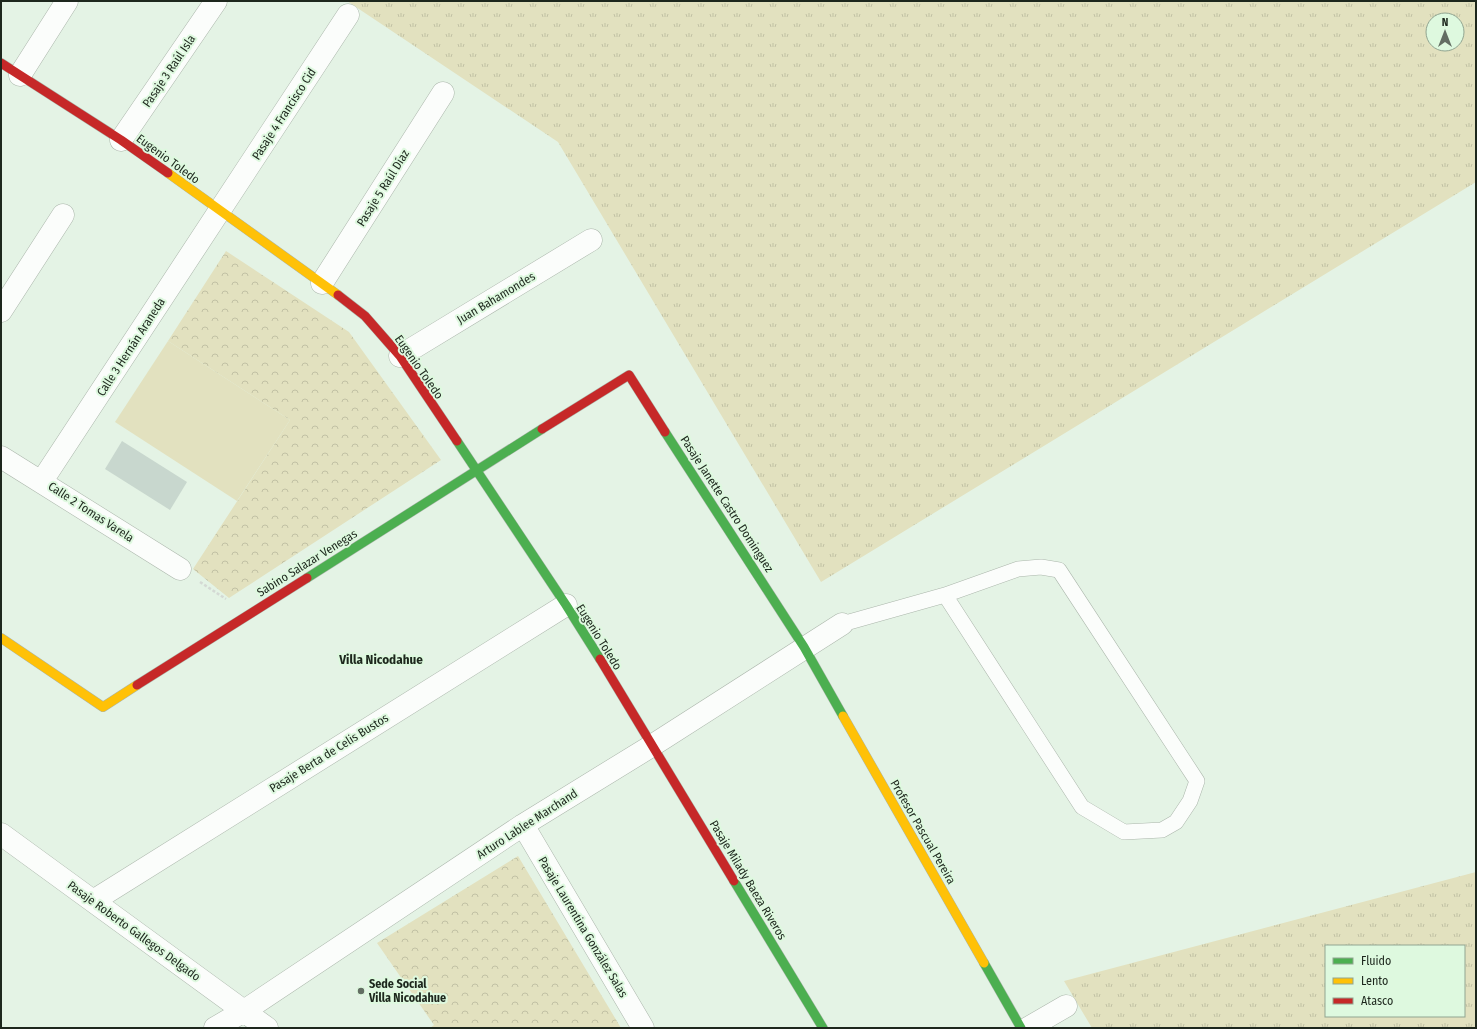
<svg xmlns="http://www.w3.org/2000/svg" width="1477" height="1029" font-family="'Fira Sans Condensed',sans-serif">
<defs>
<pattern id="grass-tufts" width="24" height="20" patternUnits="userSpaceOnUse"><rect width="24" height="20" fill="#e2e1bf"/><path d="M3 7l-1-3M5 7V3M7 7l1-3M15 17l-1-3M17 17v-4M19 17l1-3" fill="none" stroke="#c1c1a4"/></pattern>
<pattern id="forest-crowns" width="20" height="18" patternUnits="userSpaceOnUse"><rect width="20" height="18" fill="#e2e1bf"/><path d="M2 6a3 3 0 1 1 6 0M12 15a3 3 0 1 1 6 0" fill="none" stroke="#c1c1a4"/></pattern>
</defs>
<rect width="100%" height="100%" fill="#e4f3e5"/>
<path fill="url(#grass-tufts)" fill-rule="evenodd" d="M347 1H1476V182L821 582 558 142ZM1433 20H1457V44H1433Z
M1476 872V1028H1092L1064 981ZM1326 946H1464V1016H1326Z"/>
<path fill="url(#forest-crowns)" d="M226 251 349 332 441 460 229 598 193 569 290 420 168 341Z
M518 856 621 1028H430L434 1025 377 943Z"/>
<path fill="#e2e1bf" d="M168 341 290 420 237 501 115 422Z"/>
<path fill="#c8d7ce" d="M122 441 187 482 170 510 105 469Z"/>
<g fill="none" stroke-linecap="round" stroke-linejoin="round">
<defs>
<path id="lane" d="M842 624 945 595 1018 569 1041 567 1059 570 1197 781 1190 801 1176 822 1162 830 1124 832 1082 807 945 595"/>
<path id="street" d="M20 75 67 1
M121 140 216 1
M322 283 443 93
M1 311 63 215
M400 356 591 240
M1 457 180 569
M42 481 348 15
M523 825 643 1028
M1 834 267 1028
M93 901 566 605
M215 1028 244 1011 523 825 653 745 842 624
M1028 1028 1066 1006"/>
<path id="fast" d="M665 432 804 647 843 716
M457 441 566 605 600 659
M307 578 542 429
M734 881 823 1028
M984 963 1021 1028"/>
<path id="slow" d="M168 173 338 295
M1 638 103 707 137 685
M843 716 984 963"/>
<path id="jam" d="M1 63 121 140 168 173
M338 295 365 316 400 356 457 441
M542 429 629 375 665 432
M600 659 734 881
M137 685 307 578"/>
</defs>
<use href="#lane" stroke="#abb6ab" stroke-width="16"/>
<use href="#street" stroke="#abb6ab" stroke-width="23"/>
<use href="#fast" stroke="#abb6ab" stroke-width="10"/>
<use href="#slow" stroke="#abb6ab" stroke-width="10"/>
<use href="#jam" stroke="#abb6ab" stroke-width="10"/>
<path stroke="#d4d9d4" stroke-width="2.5" stroke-dasharray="3 2" stroke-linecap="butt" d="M200 582 226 599"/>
<use href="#lane" stroke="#fbfdfb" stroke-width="15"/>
<use href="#street" stroke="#fbfdfb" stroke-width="22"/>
<use href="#fast" stroke="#4caf50" stroke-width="9"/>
<use href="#slow" stroke="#ffc107" stroke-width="9"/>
<use href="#jam" stroke="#c62828" stroke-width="9"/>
</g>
<circle fill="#636e63" stroke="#def9df" stroke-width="1.5" cx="361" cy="991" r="4"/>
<g text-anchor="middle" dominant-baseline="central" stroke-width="4" stroke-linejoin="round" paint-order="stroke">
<g font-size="12" fill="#1d271d" stroke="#def9df">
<text transform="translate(169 71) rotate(-56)">Pasaje 3 Raúl Isla</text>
<text transform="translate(284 114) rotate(-57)">Pasaje 4 Francisco Cid</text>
<text transform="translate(168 159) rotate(36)">Eugenio Toledo</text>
<text transform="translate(383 188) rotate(-58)">Pasaje 5 Raúl Díaz</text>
<text transform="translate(496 298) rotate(-31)">Juan Bahamondes</text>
<text transform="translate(131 347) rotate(-57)">Calle 3 Hernán Araneda</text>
<text transform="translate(419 367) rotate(55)">Eugenio Toledo</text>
<text transform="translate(727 504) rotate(57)">Pasaje Janette Castro Dominguez</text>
<text transform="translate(91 512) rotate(33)">Calle 2 Tomas Varela</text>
<text transform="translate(307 563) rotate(-32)">Sabino Salazar Venegas</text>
<text transform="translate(599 637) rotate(58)">Eugenio Toledo</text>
<text transform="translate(329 753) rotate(-32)">Pasaje Berta de Celis Bustos</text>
<text transform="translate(527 824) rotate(-33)">Arturo Lablee Marchand</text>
<text transform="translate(923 832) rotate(60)">Profesor Pascual Pereira</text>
<text transform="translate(748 880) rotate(59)">Pasaje Milady Baeza Riveros</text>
<text transform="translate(583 927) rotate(59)">Pasaje Laurentina González Salas</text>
<text transform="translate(134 931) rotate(36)">Pasaje Roberto Gallegos Delgado</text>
</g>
<g font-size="12" font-weight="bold" fill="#1d271d" stroke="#def9df" text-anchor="start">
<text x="369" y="984">Sede Social<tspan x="369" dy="14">Villa Nicodahue</tspan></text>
</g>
<g font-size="13" font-weight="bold" fill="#1d271d" stroke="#def9df">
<text x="381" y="659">Villa Nicodahue</text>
</g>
</g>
<rect width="1477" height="1029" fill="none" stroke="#1d271d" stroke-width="4"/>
<rect x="1325" y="945" width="140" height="72" fill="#def9df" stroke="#91a591"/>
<rect x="1333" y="958" width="20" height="6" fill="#4caf50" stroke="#91a591"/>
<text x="1361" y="965" font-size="12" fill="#1d271d">Fluido</text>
<rect x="1333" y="978" width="20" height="6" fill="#ffc107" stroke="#91a591"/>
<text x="1361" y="985" font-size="12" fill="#1d271d">Lento</text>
<rect x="1333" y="998" width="20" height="6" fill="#c62828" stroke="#91a591"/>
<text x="1361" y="1005" font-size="12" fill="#1d271d">Atasco</text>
<g transform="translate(1445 32)"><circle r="19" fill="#def9df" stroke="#91a591"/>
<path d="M0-3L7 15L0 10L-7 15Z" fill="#636e63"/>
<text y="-6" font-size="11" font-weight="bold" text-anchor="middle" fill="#1d271d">N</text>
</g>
</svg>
